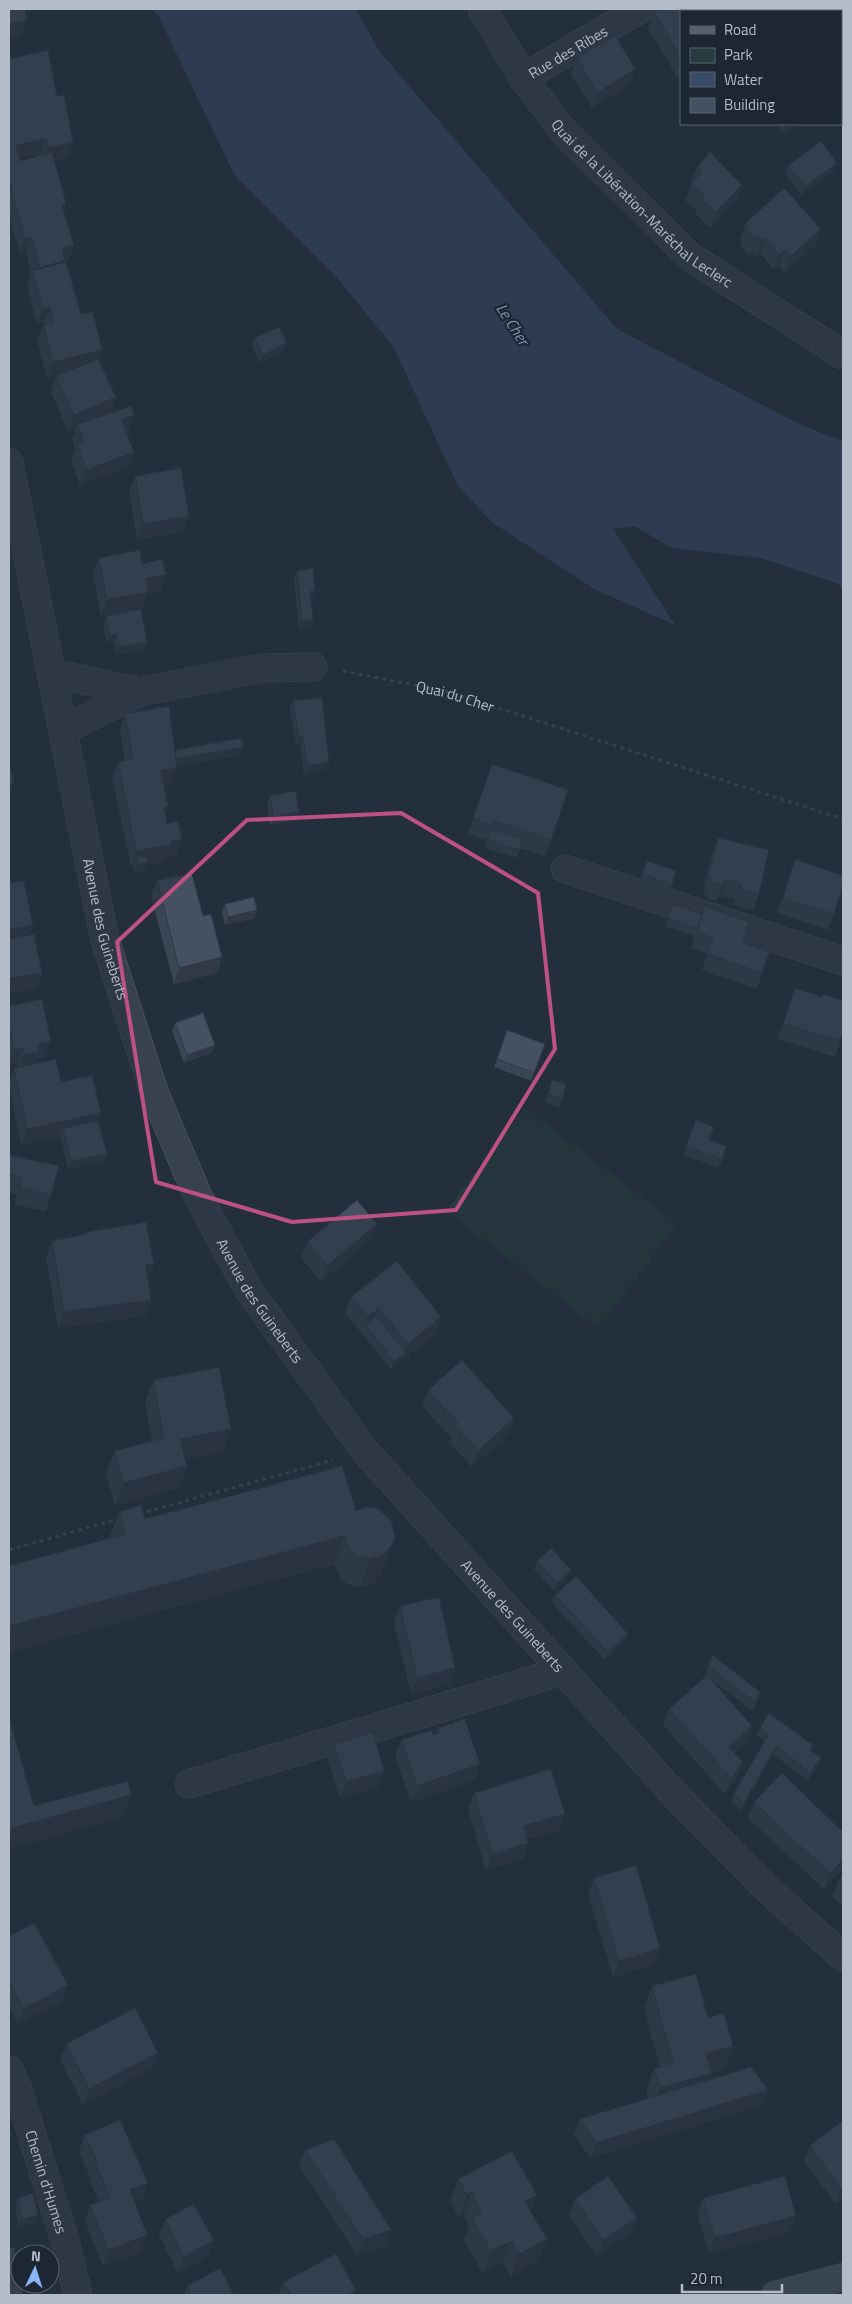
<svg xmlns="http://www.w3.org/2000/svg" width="852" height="2304" font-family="'Titillium Web',sans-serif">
<rect width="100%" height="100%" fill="#242f3e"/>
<path fill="#263c3f" d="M525 1108 678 1224 598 1328 446 1211Z"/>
<path fill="#394c67" d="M151 9H356L379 51 617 329 801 425 843 441V588L837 583 761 558 672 548 634 526 613 529 675 625 596 590 493 523 458 486 393 346 338 279 235 176 158 15Z"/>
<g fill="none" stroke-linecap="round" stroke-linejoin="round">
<defs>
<g id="minor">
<path id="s2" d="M482 9 523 78 564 132 689 256 843 355"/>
<path id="s3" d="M523 78 640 9"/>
<path id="s4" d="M9 463 105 940 155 1095 197 1194 248 1289 365 1451 673 1793 765 1887 843 1957"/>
<path d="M52 673 139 692"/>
<path d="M63 730 139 692 262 668 313 667"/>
<path d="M565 869 843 961"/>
<path d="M189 1784 563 1671"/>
<path id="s5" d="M9 2070 18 2090 66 2244 78 2295"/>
</g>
<path id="major" d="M775 2295 843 2277"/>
</defs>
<use href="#minor" stroke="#565f6c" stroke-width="29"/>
<use href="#major" stroke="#414a57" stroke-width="29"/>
<g stroke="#44595c" stroke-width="3" stroke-dasharray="4 4" stroke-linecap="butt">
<path id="s1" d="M343 671 445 691 843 819"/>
<path d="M139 1514 333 1460"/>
<path d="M9 1550 118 1519"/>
</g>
<use href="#minor" stroke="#38414e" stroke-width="28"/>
<use href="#major" stroke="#56606e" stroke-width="28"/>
</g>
<path fill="#3b4654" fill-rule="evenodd" d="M681 11V76L678 78 648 28 654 12Z
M577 58 635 69 629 85 592 108 571 74Z
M9 59 57 96 73 142 67 157 54 161 64 211 74 245 68 260 64 261V263L81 314 102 350 99 360 116 397 110 413 135 415 129 431 126 432 134 452 128 468 80 485 71 460 75 449 72 440 76 428 68 431 51 392 56 376 60 375 47 378 37 341 43 325H45L44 323 37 324 27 286 31 274 26 252 20 255 9 216ZM40 154V155L20 161V159Z
M777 124H798L782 133Z
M837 163 834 171 802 195 785 174 788 166Z
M697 167 737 201 710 228 696 215 697 211 685 200 692 183H691Z
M746 223 821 229 815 245 785 273 779 266 774 270 760 254 756 256 752 252 749 256 740 245 742 241 740 239Z
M255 338 284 351 260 363 252 346Z
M135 476 183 532 137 540 129 492Z
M99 558 142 564 166 575 160 591 147 593 142 608 101 616 93 574Z
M297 571 315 590 312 598 311 599 313 620 310 628 299 629 294 579Z
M106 616 144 650 116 655 114 642 107 643 103 624Z
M293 701 329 762 326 770 304 774 300 744 296 745 290 709Z
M125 714 175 750 240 755 177 766 172 784 164 785 168 807 165 815 167 824 182 840 176 856 167 857 166 861 148 864 145 870 134 872V866L131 867 112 777 118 762 125 761 120 729Z
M492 764 551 840 545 856 520 848 517 858 484 848 486 840 468 834Z
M270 796 299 812 296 820 270 825 267 804Z
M718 838 759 894 753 910 734 905 735 899 722 896 716 901 708 899 703 891 712 854Z
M795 859 834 914 828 930 777 913Z
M647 861 676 871 669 893 639 883Z
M157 880 203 916 222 957 217 973 174 984 151 896Z
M225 904 257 910 254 918 225 925 222 912Z
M673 904 702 914 704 906 743 942 762 973 757 989 702 970 707 954 691 948 694 936 665 926Z
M795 988 821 997 840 1041 835 1057 778 1039Z
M9 1006 51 1041 45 1057 37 1059 35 1064 61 1082 98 1121 107 1154 104 1162 68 1169 60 1137 21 1145 9 1085 14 1068 18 1067 17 1063 9 1065Z
M175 1023 212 1053 184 1063 172 1031Z
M507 1030 545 1044 531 1081 494 1067Z
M552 1080 562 1100 559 1108 545 1102Z
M696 1120 722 1160 719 1168 683 1155Z
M9 1155 51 1195 46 1211 14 1204 17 1194 9 1192Z
M377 1224 371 1240 321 1281 301 1258 307 1242Z
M86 1232 154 1264 148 1280 151 1300 145 1316 58 1328 46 1257 52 1241 85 1235Z
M351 1297 441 1317 436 1333 391 1369 345 1313Z
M153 1380 231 1429 223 1452 185 1459 187 1466 179 1488 115 1506 106 1474 114 1451 152 1441 145 1402Z
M428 1390 508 1434 472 1467 449 1442 451 1437 422 1406Z
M356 1511 382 1573 373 1583 360 1587 347 1584 340 1578 334 1564 9 1652V1566L109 1539 119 1512 145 1519Z
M537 1561 571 1570 568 1578 554 1591 534 1569Z
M555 1595 628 1634 625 1642 605 1660 552 1603Z
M400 1606 455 1668 450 1684 411 1694 394 1622Z
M712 1655 760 1692 753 1711 712 1680 752 1726 747 1741 734 1753 743 1762 737 1778 725 1794 663 1725 669 1709 706 1676V1675L709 1663Z
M438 1728 475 1780 411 1802 395 1756 401 1740 433 1735 436 1734Z
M760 1728 813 1745 811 1751 821 1758 818 1766 808 1781 773 1754 741 1811 731 1801 734 1793 765 1741 757 1736Z
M334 1744 384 1771 378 1787 340 1798 328 1760Z
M474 1793 559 1830 527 1839 528 1843 523 1859 486 1870 468 1809Z
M754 1802 843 1869 824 1889 748 1818Z
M843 1874V1907L832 1897 838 1881Z
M594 1878 660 1948 654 1964 613 1977 588 1894Z
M9 1936 62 2001 18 2024 9 2007Z
M652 1986 708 2018 725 2069 712 2073 709 2079 768 2090 763 2105 590 2158 574 2135 580 2119 648 2098 646 2092 654 2069 660 2068 644 2008Z
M66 2044 152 2068 83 2104 60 2060Z
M843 2120V2198L836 2204 804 2162 810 2146Z
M85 2135 148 2183 142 2199 135 2201 142 2251 103 2266 85 2221 90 2205 99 2202 89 2179 90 2177 79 2151Z
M305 2150 386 2246 357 2255 299 2165Z
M458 2179 531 2211 538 2261 511 2276 503 2263 483 2274 464 2240 469 2225 464 2215 459 2218 450 2201Z
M18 2198 35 2223 19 2227 15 2206Z
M703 2198 791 2232 709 2253 697 2214Z
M575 2199 631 2233 597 2256 569 2215Z
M165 2219 208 2256 178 2273 159 2235Z
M283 2282 356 2290 354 2295H279Z
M187 2286 234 2295H184Z"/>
<path fill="#303945" d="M27 20 21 36 9 39V24Z
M635 69 629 85 592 108 597 93Z
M681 70V76L678 78Z
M785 124H798L782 133Z
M46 139 40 154 11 161 16 145Z
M73 142 67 157 43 164 49 148Z
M837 163 834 171 802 195 805 187Z
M742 185 737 201 710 228 716 212Z
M66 204 60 220 62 205Z
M821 229 815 245 785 273 790 257Z
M758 236 752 252 749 256 755 240Z
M32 237 26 252 20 255 25 239Z
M765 238 760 254 756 256 761 241Z
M74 245 68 260 64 261 59 275 35 280 40 268 62 248Z
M785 250 779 266 774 270 779 255Z
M50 307 44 323 37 324 43 308Z
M287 343 284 351 260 363 263 355Z
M102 350 97 366 47 378 53 362Z
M116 397 110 413 78 424 76 428 68 431 74 415Z
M135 415 129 431 116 435 122 420Z
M134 452 128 468 80 485 86 470Z
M189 516 183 532 137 540 143 524Z
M166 575 160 591 147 593 142 608 101 616 107 600 146 578Z
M315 590 312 598 307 599 310 591Z
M313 620 310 628 299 629 302 621Z
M117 634 114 642 107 643 110 635Z
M147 642 144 650 116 655 119 647Z
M303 736 300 744 296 745 299 737Z
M243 747 240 755 170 768 173 759Z
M329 762 326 770 304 774 307 766Z
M177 768 172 784 156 787 161 771Z
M14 783 9 796V784Z
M164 807H168L162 823Z
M299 812 296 820 270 825 273 817Z
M182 840 176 856 167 857 166 861 148 864 145 870 134 872 137 864V858L134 866 131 867 136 851 171 841Z
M728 880 722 896 716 901 722 885Z
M257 910 254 918 225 925 228 917Z
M33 925 27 940 9 944V930Z
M222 957 217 973 174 984 179 968Z
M42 973 36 989 9 994V979Z
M51 1041 45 1057 37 1059 34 1067 19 1070 24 1054 38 1044Z
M215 1045 212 1053 184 1063 187 1055Z
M23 1048 17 1063 9 1065V1063L14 1050Z
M101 1113 95 1129 63 1128 60 1137 21 1145 27 1129Z
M107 1154 104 1162 68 1169 71 1161Z
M377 1224 371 1240 321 1281 327 1266Z
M154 1264 148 1280 146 1265Z
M151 1300 145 1316 58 1328 64 1312Z
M379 1308 373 1324 365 1325 368 1317Z
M441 1317 436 1333 403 1360 408 1344Z
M406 1352 403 1360 391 1369 394 1361Z
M514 1418 508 1434 472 1467 478 1451Z
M231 1429 223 1452 172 1462 180 1439Z
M187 1466 179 1488 115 1506 123 1483Z
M344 1536 334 1564 9 1652V1626Z
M392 1545 382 1573 373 1583 360 1587 370 1559Z
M571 1570 568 1578 554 1591 557 1583Z
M628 1634 625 1642 605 1660 608 1652Z
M455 1668 450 1684 411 1694 417 1678Z
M752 1726 747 1741 723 1763 729 1747Z
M776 1746 773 1754 741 1811 744 1803Z
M821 1758 818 1766 808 1781 810 1773Z
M743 1762 737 1778 725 1794 731 1778Z
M480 1764 475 1780 411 1802 417 1786Z
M384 1771 378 1787 340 1798 346 1782Z
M131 1795 123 1817 9 1849V1829Z
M565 1814 559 1830 518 1842 524 1826Z
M528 1843 523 1859 486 1870 492 1854Z
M843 1859V1869L824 1889 830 1874Z
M660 1948 654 1964 613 1977 619 1961Z
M68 1985 62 2001 18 2024 24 2009Z
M733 2046 725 2069 707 2074 712 2073 704 2095 652 2111 660 2088 706 2054Z
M158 2053 152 2068 83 2104 89 2089Z
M768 2090 763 2105 590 2158 596 2143Z
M148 2183 142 2199 124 2205 130 2189Z
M843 2187V2198L836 2204 841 2188Z
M472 2192 464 2215 459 2218 467 2195Z
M537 2195 529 2217 525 2202Z
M38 2215 35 2223 19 2227 22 2219Z
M796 2216 791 2232 709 2253 715 2238Z
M637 2218 631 2233 597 2256 603 2240Z
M391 2230 386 2246 357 2255 363 2239Z
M147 2235 142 2251 103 2266 108 2250Z
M547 2239 538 2261 511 2276 519 2254Z
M214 2240 208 2256 178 2273 184 2257Z
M512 2241 503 2263 483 2274 491 2251Z
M356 2290 354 2295H347Z"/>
<path fill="#455162" stroke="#303945" d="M9 9H25L27 20 9 24Z
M660 9H723L725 11H681V57L654 12Z
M615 35 635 69 597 93 577 58Z
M48 50 57 96 64 95 73 142 49 148 46 139 16 145 20 161 52 152 65 199 66 204 62 205 74 245 62 248 65 260 40 268 32 237 25 239 9 180V59Z
M821 141 837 163 805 187 788 166Z
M710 152 742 185 716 212 702 199 704 196 691 184 702 172 697 167Z
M784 188 821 229 790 257 785 250 779 255 765 238 761 241 758 236 755 240 746 229 749 227 746 223Z
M66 262 81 314 93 312 102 350 53 362 43 325 54 323 50 307 43 308 32 271Z
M279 327 287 343 263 355 255 338Z
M98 359 116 397 74 415 56 376Z
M131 406 135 415 122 420 134 452 86 470 77 444 84 442 78 424Z
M181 468 189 516 143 524 135 476Z
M140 550 142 564 162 559 166 575 146 578 148 592 107 600 99 558Z
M313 568 315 590 310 591 313 620 302 621 297 571Z
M141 609 147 642 119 647 117 634 110 635 106 616Z
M322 697 329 762 307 766 303 736 299 737 293 701Z
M169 706 177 768 161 771 168 807H164L167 824 178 821 182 840 171 841V845L136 851 118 762 133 759 125 714Z
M242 738 243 747 176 759 175 750Z
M9 764 14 783 9 784Z
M492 764 568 790 551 840 493 821 492 825 473 818Z
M296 791 299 812 273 817 270 796Z
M491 829 523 839 520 850 487 839Z
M718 838 769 850 759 894 740 890 741 884 728 880 722 885 714 883 708 876Z
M147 856 148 862 137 864V858Z
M795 859 843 876V884L834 914 783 898Z
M647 861 676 871 672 885 642 874Z
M192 874 203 916 211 914 222 957 179 968 157 880Z
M24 881 33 925 9 930V883Z
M254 897 257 910 228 917 225 904Z
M673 904 702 914 698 928 668 918Z
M704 906 749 922 743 942 769 952 762 973 707 954 713 938 697 932Z
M34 934 42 973 9 979V939Z
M795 988 822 997 823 994 843 1000V1031L840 1041 783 1024Z
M42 999 51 1041 38 1044 40 1052 24 1054 23 1048 14 1050 9 1026V1006Z
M203 1013 215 1045 187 1055 175 1023Z
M507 1030 545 1044 534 1073 497 1059Z
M56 1059 61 1082 92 1075 101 1113 27 1129 14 1068Z
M552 1080 566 1084 562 1100 548 1094Z
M696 1120 714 1127 709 1140 726 1146 722 1160 686 1146Z
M98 1121 107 1154 71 1161 63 1128Z
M9 1155 59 1166 51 1195 20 1188 22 1178 9 1174Z
M357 1200 377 1224 327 1266 307 1242Z
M146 1222 154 1264 146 1265 151 1300 64 1312 52 1241 87 1234 86 1232Z
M397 1261 441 1317 408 1344 379 1308 368 1317 351 1297Z
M376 1316 406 1352 394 1361 365 1325Z
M462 1360 514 1418 478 1451 455 1426 458 1423 428 1390Z
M219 1367 231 1429 180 1439 187 1466 123 1483 114 1451 164 1438 153 1380Z
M342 1466 356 1511 368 1507 377 1508 391 1520 395 1537 392 1545 383 1555 370 1559 357 1556 350 1550 344 1536 9 1626V1566L125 1534 119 1512 141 1505 145 1519Z
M551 1548 571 1570 557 1583 537 1561Z
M576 1576 628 1634 608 1652 555 1595Z
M439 1597 455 1668 417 1678 400 1606Z
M712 1655 760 1692 756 1703 709 1667Z
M707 1675 752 1726 729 1747 743 1762 731 1778 669 1709Z
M769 1713 813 1745 810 1750 821 1758 810 1773 776 1746 744 1803 734 1793 769 1734 760 1728Z
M9 1717 34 1806 128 1781 131 1795 9 1829Z
M465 1719 480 1764 417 1786 401 1740 432 1730 433 1735 440 1732 438 1728Z
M373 1732 384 1771 346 1782 334 1744Z
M551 1769 565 1814 524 1826 528 1843 492 1854 474 1793Z
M782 1773 843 1832V1859L830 1874 754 1802Z
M636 1865 660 1948 619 1961 594 1878Z
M843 1874V1886L838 1881Z
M34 1923 68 1985 24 2009 9 1981V1936Z
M696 1974 708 2018 724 2013 733 2046 706 2054 712 2073 660 2088 654 2069 673 2063 652 1986Z
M135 2008 158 2053 89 2089 66 2044Z
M751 2067 768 2090 596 2143 580 2119Z
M120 2120 148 2183 130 2189 147 2235 108 2250 90 2205 110 2197 95 2163 97 2162 85 2135Z
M843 2120V2187L841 2188 810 2146Z
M334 2139 391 2230 363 2239 305 2150Z
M512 2151 537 2195 525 2202 547 2239 519 2254 512 2241 491 2251 472 2218 481 2212 472 2192 467 2195 458 2179Z
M608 2176 637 2218 603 2240 575 2199Z
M785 2176 796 2216 715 2238 703 2198Z
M33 2193 38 2215 22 2219 18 2198Z
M194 2204 214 2240 184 2257 165 2219Z
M14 2247 20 2278V2284H21L23 2295H9V2248Z
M336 2254 356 2290 347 2295H291L283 2282Z
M220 2268 234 2295H192L187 2286Z"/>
<path d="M0 0H852V2304H0ZM401 813 538 893 555 1049 456 1210 292 1222 156 1182 117 942 247 820Z" fill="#242f3e" fill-opacity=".55" fill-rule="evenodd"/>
<path fill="none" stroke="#bd5182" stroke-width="4" stroke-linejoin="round" d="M401 813 538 893 555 1049 456 1210 292 1222 156 1182 117 942 247 820Z"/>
<g text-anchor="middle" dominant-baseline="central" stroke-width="4.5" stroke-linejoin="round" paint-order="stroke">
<g font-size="15" fill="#b4bcc9" stroke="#1d2633">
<text stroke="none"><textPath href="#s3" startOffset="52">Rue des Ribes</textPath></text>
<text stroke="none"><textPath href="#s2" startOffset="254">Quai de la Libération-Maréchal Leclerc</textPath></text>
<text stroke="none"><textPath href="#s1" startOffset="115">Quai du Cher</textPath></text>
<text stroke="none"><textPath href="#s4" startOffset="476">Avenue des Guineberts</textPath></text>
<text stroke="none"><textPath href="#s4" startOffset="881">Avenue des Guineberts</textPath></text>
<text stroke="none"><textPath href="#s4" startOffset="1286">Avenue des Guineberts</textPath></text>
<text stroke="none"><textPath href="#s5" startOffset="118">Chemin d'Humes</textPath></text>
</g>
<g font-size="16" font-style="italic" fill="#7c92b1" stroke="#1d2633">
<text transform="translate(513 324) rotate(57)">Le Cher</text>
</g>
</g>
<rect width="852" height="2304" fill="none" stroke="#b4bcc9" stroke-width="20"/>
<rect x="680" y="10" width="162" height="115" fill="#1d2633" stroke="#59626f"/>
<rect x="690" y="26" width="25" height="8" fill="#56606e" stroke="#59626f"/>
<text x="724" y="35" font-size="15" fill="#b4bcc9">Road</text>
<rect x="690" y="48" width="25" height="15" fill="#263c3f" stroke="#59626f"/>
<text x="724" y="60" font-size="15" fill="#b4bcc9">Park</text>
<rect x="690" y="72" width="25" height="15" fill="#394c67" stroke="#59626f"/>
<text x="724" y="85" font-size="15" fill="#b4bcc9">Water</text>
<rect x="690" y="98" width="25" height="15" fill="#455162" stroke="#59626f"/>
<text x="724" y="110" font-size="15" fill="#b4bcc9">Building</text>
<g transform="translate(35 2269) rotate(4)"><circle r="24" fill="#1d2633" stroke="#59626f"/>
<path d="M0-4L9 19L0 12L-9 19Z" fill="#8ab4f8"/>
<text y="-8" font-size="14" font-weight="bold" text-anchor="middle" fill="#b4bcc9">N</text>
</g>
<path d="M682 2284v8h100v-8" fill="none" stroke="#b4bcc9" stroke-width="2.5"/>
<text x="690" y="2284" font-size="15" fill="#b4bcc9" stroke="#1d2633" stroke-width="4" paint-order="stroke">20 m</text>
</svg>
